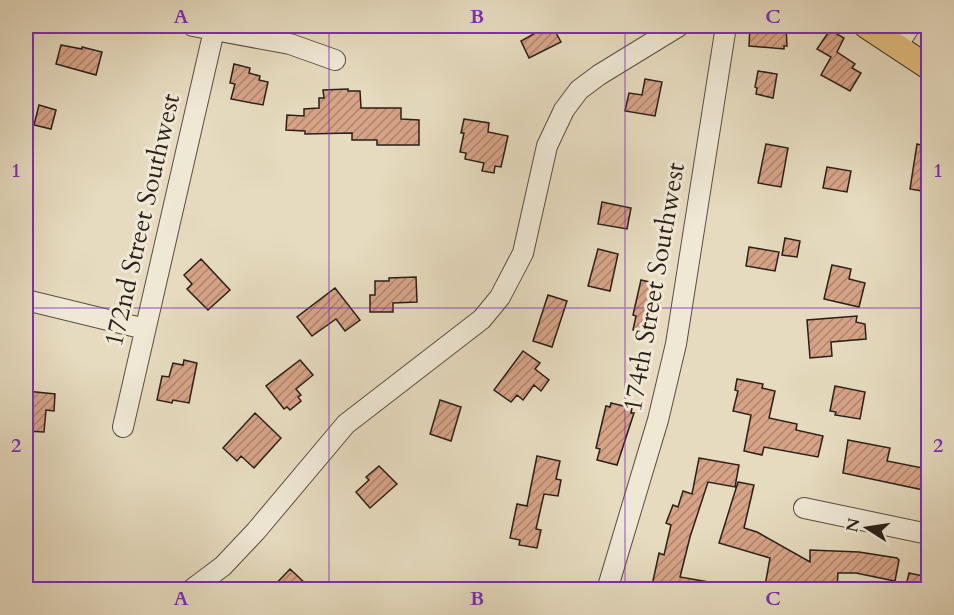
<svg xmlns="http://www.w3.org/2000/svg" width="954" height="615" font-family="Cardo,serif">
<defs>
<pattern id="building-hatch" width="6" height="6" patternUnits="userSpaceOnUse" patternTransform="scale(1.5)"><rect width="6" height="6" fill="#d6a387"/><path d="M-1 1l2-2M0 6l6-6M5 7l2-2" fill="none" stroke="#ae846d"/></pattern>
</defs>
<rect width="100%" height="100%" fill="#e6dbbf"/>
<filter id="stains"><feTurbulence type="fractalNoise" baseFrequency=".00333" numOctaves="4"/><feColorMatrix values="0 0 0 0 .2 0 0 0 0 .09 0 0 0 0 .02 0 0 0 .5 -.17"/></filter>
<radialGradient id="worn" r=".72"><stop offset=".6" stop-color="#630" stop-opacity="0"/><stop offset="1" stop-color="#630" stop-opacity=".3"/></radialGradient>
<path fill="url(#building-hatch)" stroke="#2b1f18" stroke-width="1.5" d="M548 26H552L561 42 529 58 521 41Z
M750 26H786L787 46H784V49L749 46Z
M830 30 844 38 837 52 855 64 852 68 861 73 850 91 821 75 831 57 817 49Z
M61 45 82 49V47L102 52 96 75 56 64Z
M234 64 250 68 249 73 260 76 259 80 268 82 263 105 231 99 235 84 230 83Z
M758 71 777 74 773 98 756 94 757 88 755 87Z
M645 79 662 82 655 116 625 111 629 93 642 95Z
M348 89V91H360L361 108H401V119L419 120V145H377V140H352V133L305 134V131L286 130 287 115 304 116V109L319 108V98H324L323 90Z
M39 105 56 110 51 129 34 125Z
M464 119 489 123 488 132 508 136 501 167 495 166 494 173 482 171 484 163 465 159 466 153 460 152 464 133H461Z
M766 144 788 148 781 187 758 183Z
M917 144 928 147V192L910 189Z
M827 167 851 171 847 192 823 188Z
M602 202 631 208 627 229 598 224Z
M785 238 800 241 797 257 782 255Z
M749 247 779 252 775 271 746 266Z
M598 249 618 254 610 291 588 286Z
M201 259 230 290 208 310 187 289 192 284 184 275Z
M832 265 851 269 849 279 865 283 859 307 824 299Z
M416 277 417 302 393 303V312H370V295H375V281H389V278Z
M641 280 663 285 660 305 652 334 633 330 636 316 633 315Z
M335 288 360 320 345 331 336 319 312 336 297 317Z
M548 295 567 301 552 347 533 341Z
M857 316 856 322 865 324 866 339 831 342 832 356 810 358 807 320Z
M523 351 540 363 535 369 549 380 541 391 534 385 523 400 517 395 511 402 494 390Z
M184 360 197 363 189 403 173 400 172 403 157 400 162 376 169 377 173 363 183 365Z
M300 360 313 375 296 389 301 395 298 397 301 401 290 410 287 407 284 409 266 386Z
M737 379 763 384 762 388 775 391 769 418 797 424 796 430 823 436 818 457 764 447 762 455 744 451 751 415 733 411 738 391 735 390Z
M835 386 865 392 860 419 835 415 836 412 830 411Z
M26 391 55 394 54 411 46 410 44 432 26 431Z
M440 400 461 407 451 441 430 434Z
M611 403 632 408 631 413H634L617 465 597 460 600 449 596 448 606 406 610 407Z
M255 413 281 438 254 468 241 456 237 461 223 448Z
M848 440 890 448 887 461 928 469V491L843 473Z
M537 456 560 461 556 479 561 480 558 496 544 494 536 529 541 530 537 548 519 545 520 540 510 538 517 504 527 506Z
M699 458 739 465 735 487 708 482 690 537 680 577 714 583V590H651L659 553 664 555 671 525 666 523 673 505 678 507 683 491 692 494Z
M379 466 397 484 370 508 356 492 369 480 366 477Z
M738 482 754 485 744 528 757 532 810 562V550L859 552 897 558 899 560 895 581 856 573H838L837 588 781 590 765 586 770 558 719 543Z
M290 569 305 583 300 590H270Z
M909 573 928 577V590H905Z"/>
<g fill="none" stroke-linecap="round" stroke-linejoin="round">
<defs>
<path id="minor" d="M193 26 290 44 335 60
M897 46 910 26
M26 300 145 329
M123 427 215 26
M804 508 928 534
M191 590 223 566 256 531 346 424 482 319 500 297 523 253 547 146 564 110 579 90 599 75 679 26
M607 590 658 420 676 344 726 26"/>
<path id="major" d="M866 26 928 67"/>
</defs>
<use href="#minor" stroke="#5a4e42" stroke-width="22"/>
<use href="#major" stroke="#2b1f18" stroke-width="26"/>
<use href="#minor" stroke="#efe8d5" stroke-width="20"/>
<use href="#major" stroke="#e3be80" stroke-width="24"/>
</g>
<path fill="none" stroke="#7b2cbf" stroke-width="1.5" stroke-opacity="0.55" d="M329 26V590M625 26V590M26 308H928"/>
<g text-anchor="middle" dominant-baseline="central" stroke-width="6" stroke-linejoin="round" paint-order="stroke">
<g font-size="26" fill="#2b1f18" stroke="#efe8d5">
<text transform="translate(142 220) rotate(-77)">172nd Street Southwest</text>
<text transform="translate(654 287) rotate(-80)">174th Street Southwest</text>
</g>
</g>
<rect width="954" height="615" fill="none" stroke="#e6dbbf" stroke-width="66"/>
<g transform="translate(867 528) rotate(282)" stroke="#efe8d5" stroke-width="4.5" paint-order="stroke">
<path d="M0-4.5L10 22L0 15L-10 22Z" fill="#2b1f18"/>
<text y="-9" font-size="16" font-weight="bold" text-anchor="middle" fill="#2b1f18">N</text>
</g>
<rect x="33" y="33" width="888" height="549" fill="none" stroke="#7b2cbf" stroke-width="2"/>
<g font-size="20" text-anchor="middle" font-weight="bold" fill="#7b2cbf">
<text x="181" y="23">A</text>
<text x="477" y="23">B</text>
<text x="773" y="23">C</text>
<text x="16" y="177">1</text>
<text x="938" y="177">1</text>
<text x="16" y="452">2</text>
<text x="938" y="452">2</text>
<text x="181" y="605">A</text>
<text x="477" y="605">B</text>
<text x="773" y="605">C</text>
</g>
<rect width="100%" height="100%" filter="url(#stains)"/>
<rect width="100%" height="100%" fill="url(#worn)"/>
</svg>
